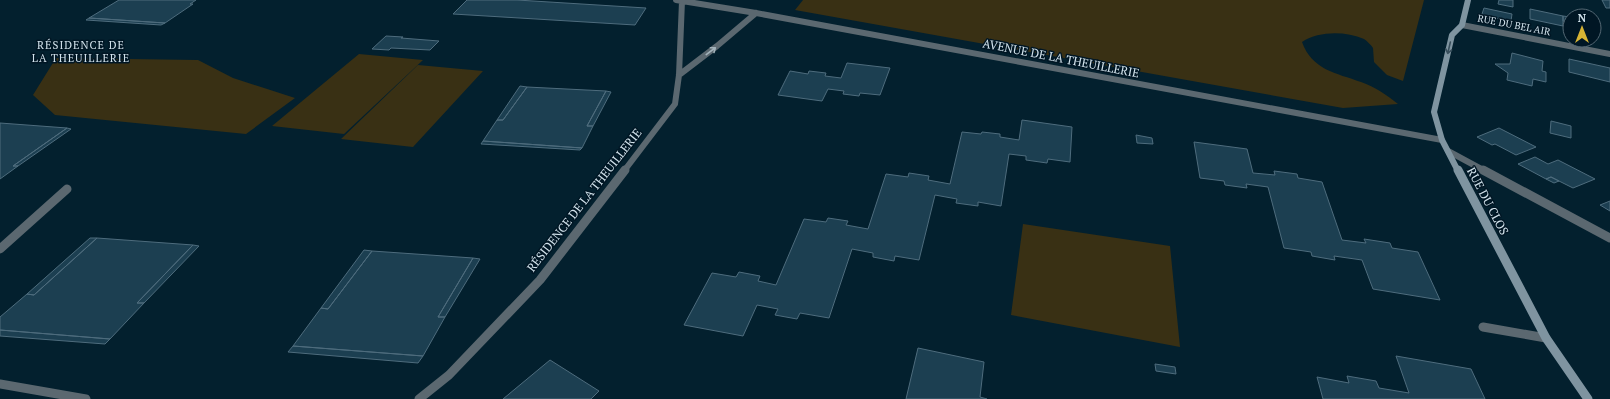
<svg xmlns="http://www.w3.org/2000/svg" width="1610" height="399" font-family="'PT Serif',serif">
<rect width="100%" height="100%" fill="#03202e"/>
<path fill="#393014" d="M803 0H1424L1403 81 1387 75 1374 62 1373 48C1371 45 1367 41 1364 39 1345 31 1319 31 1302 42 1312 70 1336 73 1361 82 1375 87 1387 95 1398 104L1343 108 795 10Z
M359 54 423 60 344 134 272 126Z
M56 58 198 60 233 78 295 98 246 134 55 115 33 95Z
M418 65 483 71 413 147 341 139Z
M1023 224 1170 246 1180 347 1011 315Z"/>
<path fill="#1c3f51" stroke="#4e6c7d" d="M119 0H196L190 4H193L165 23 89 18Z
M467 0H517L646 8 635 25 453 14Z
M1499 0H1513V7L1498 4Z
M1602 0H1610V8H1606Z
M1484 8 1512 14 1511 21 1490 17V19L1481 17Z
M1530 9 1563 16V26L1530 19Z
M1563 16 1570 17V22L1563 21Z
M89 18 165 23 161 25 86 20Z
M386 36 403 37 401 38 439 41 430 50 391 48 389 50 372 49Z
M1512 53 1543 61 1542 71 1546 72V82L1533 79 1532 86 1507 80 1508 73 1495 64H1510Z
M1569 59 1610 68V82L1569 72Z
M847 63 890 68 880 95 860 93 859 96 843 94 844 91 828 89 822 101 778 95 790 71 808 74 809 71 826 73 825 76 841 78Z
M520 86 527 87 503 120H497Z
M527 87 606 91 587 126H593L582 148 483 141 497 120H503Z
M606 91 611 92 593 126H587Z
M1022 120 1072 127 1070 162 1048 159 1047 163 1026 160V156L1009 154 1001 206 978 202V206L956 203 957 199 935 195 919 260 895 256 894 261 873 257V253L852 249 829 318 800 313 797 319 775 315 778 309 757 305 743 336 684 325 712 273 736 277 739 272 760 276 758 281 776 285 804 219 826 222 828 218 848 221 846 225 868 229 886 174 908 177 909 173 929 176 928 180 950 184 962 132 981 134 982 132 1000 134V137L1019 140Z
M1551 121 1571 126V138L1550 133Z
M0 123 67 128 13 166H18L0 179Z
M67 128 71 129 18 166H13Z
M1499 128 1536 147 1516 155 1495 144 1492 145 1477 137Z
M1136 135 1152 138 1153 144 1137 143Z
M483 141 582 148 580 150 481 144Z
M1194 142 1247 149 1253 173 1275 175 1274 171 1297 174 1298 178 1322 182 1342 240 1366 243 1364 239 1390 243 1392 248 1418 252 1440 300 1373 289 1362 260 1334 256 1335 260 1312 256 1311 252 1284 248 1268 187 1246 184 1247 188 1225 185 1224 181 1200 178Z
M1535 157 1548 164 1558 160 1595 179 1573 188 1551 177 1546 179 1518 164Z
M1551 177 1559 181 1554 183 1546 179Z
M1610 201V211L1600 205Z
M90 238H97L34 295 27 294Z
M97 238 193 245 137 303H144L110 339 0 330V317L27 294 34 295Z
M193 245 199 246 144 303H137Z
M364 250 372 251 328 309 321 308Z
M372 251 473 258 438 317H445L423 356 293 346 321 308 328 309Z
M473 258 480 259 445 317H438Z
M0 330 110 339 105 344 0 336Z
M293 346 423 356 418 363 288 352Z
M918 348 984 362 980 397 987 399H906Z
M1396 356 1471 369 1485 399H1323L1317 377 1349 383 1347 376 1376 381 1379 388 1409 393Z
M550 360 599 391 591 399H503Z
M1155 364 1175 367 1176 374 1156 371Z"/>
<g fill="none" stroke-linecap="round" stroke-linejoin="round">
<path stroke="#5b6870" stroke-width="6" d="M676 0 756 13 1442 140
M1462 25 1610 54
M679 75 717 46 756 13
M1448 151 1485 171
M624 171 675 104 679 75 682 1"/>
<path stroke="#5b6870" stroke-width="9" d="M1483 170 1610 238
M0 249 67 189
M1483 327 1546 338
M0 384 86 399
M419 399 449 375 540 280 625 170"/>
<path stroke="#7f94a0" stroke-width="6" d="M1458 171 1442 140 1434 112 1452 35 1462 25 1468 0"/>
<path stroke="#7f94a0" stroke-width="9" d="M1458 170 1546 338 1588 399"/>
</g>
<defs><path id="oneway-shaft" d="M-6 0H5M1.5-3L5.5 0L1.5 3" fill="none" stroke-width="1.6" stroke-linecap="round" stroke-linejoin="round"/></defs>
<use stroke="#394f5c" href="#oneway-shaft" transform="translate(1449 48) rotate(103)"/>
<use stroke="#a2b2ba" href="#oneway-shaft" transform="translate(711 51) rotate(-37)"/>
<g text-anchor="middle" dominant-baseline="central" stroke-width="3" stroke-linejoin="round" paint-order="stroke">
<g font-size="10" fill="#d2e3ec" stroke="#001624">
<text transform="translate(1514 25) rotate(11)">RUE DU BEL AIR</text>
</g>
<g font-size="11" letter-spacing="1" fill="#d2e3ec" stroke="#001624">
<text x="81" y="45">RÉSIDENCE DE<tspan x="81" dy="13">LA THEUILLERIE</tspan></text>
</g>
<g font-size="12" fill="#d2e3ec" stroke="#001624">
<text transform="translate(1061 58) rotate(11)">AVENUE DE LA THEUILLERIE</text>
<text transform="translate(584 200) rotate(-52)">RÉSIDENCE DE LA THEUILLERIE</text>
<text transform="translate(1488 201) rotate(62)">RUE DU CLOS</text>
</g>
</g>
<g transform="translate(1582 28)"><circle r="19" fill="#001624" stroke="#546874"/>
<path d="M0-3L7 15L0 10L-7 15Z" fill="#d7b434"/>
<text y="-6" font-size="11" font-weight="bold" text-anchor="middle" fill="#d2e3ec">N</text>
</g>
</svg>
